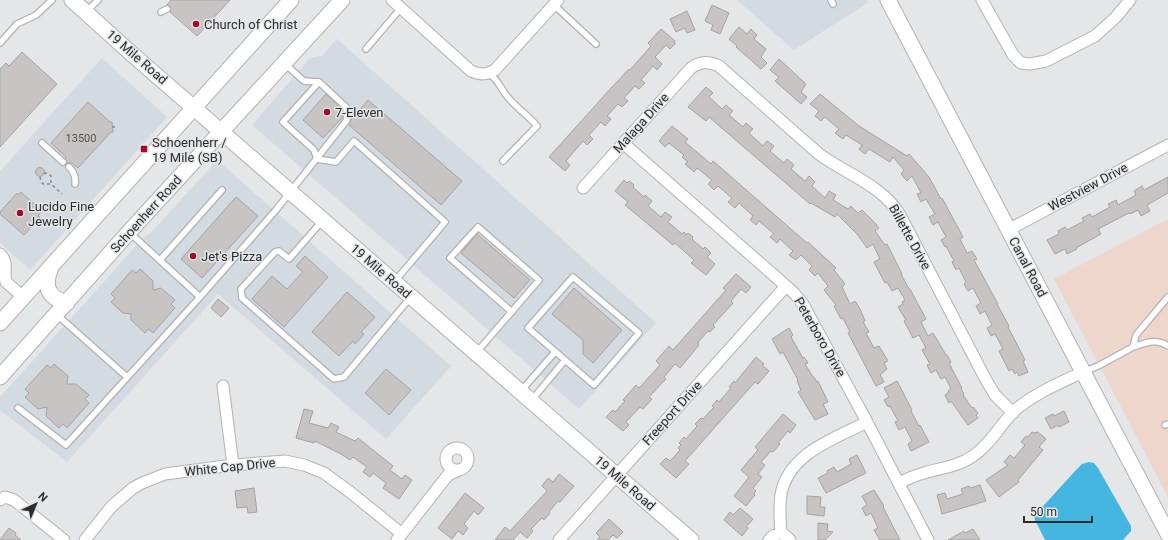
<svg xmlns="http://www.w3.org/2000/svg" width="1168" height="540" font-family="Roboto,sans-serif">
<rect width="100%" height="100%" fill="#e4e6e8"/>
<path fill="#d4dae2" d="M737 0H867L869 2 794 50Z
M337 39 656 323 579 409 252 125 310 58 322 56Z
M102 58 167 117 30 270 0 243V171Z
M217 160 451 366 386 439 218 294 67 462 0 410V397L145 236 150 234Z"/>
<path fill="#eed6cc" d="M1168 219V497L1054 279Z"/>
<path fill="#45b6df" d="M1089 462 1094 463 1098 468 1131 526V531L1123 540H1045L1035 520 1034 517 1036 514 1076 470 1082 464Z"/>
<path fill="#c7c4c3" stroke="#a5a3a2" d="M171 0H230L197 36 170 12 171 7 167 5Z
M712 5 729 13 720 34 711 30 713 25 705 21Z
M687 11 695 30 687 33 685 28 676 32 670 19Z
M739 27 747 34 751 29 757 35 754 39 766 49 761 57 767 63 761 69 736 47 737 46 729 39Z
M661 29 675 41V44L670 49 666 45 655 57 662 64 657 70 653 66 641 80 645 83 639 89 635 86 624 98 628 101 622 107 618 104 607 116 611 119 605 126 601 122 589 135 593 139 587 145 583 141 566 161 570 165 565 171 549 157 612 87 629 69 630 70 651 46 648 43Z
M22 52 57 84 0 147V69L6 63 9 66Z
M779 59 806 84 801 92 807 97 801 104 775 81 779 77 770 70Z
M706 87 713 93 709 97 722 109 726 105 733 111 729 115 743 127 746 123 753 129 749 133 763 146 767 141 774 146 770 151 784 163 787 159 794 165 791 169 805 181 809 176 815 182 812 186 825 198 829 191 836 195 833 200 848 209 851 206 858 213 862 210 875 223 879 228 875 231 885 245 887 244 902 274H901L909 289H910L926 319 921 322 928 336 933 333 946 355H947L951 362 949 363 952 369 962 388 961 389 964 394 963 395 972 408 973 407 978 413 976 415 978 418 968 425 951 401 949 403 945 395 949 392 948 391 951 389 945 377 941 379 936 370 931 373 927 365 930 364 922 350 926 348 919 335 913 338 904 321 906 320 898 307 903 304 902 302 905 300 898 288 892 291 887 282 885 283 874 262 880 259 873 244 867 248 857 234 837 214 835 217 811 203 810 204 709 117 706 121 688 107Z
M326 94 342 109 343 117 323 138 303 120Z
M820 94 859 126 907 156 909 154 929 177 941 199 942 198 963 237 960 239 967 253 972 251 977 259 974 260 998 304H997L1009 326 1008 327 1025 360 1023 361 1028 372 1019 376 1017 372 1015 374 1012 369 1009 371 999 351 1003 349 995 334 991 336 987 328 992 325 985 311 980 314 976 306 981 303 973 288 968 291 964 284 966 282 959 268 956 270 952 262 954 261 946 246 945 247 941 240 946 237 938 222 933 225 929 217 935 214 926 199 921 202 917 194 921 193 912 176 907 181 901 174 904 170 893 157 890 162 869 149 865 154 859 149 862 145 846 135 843 139 835 133 839 129 825 117 821 121 815 116 819 111 810 104Z
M368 100 462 181 441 205 349 125 351 120Z
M88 102 110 122H112L113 132H111L78 168 72 163H67L65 159 66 157 51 143Z
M672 126 688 139 685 142 711 164 713 161 807 243 808 242 836 268 834 270 845 284 842 287 850 304 855 301 860 309 865 321 863 322 869 332 866 333 874 348 879 346 888 361 884 363 887 369 880 375 884 382 876 386 848 333 850 332 843 318 841 319 834 306 836 305 824 290 828 286 818 273 815 276 809 270 812 266 801 255 796 260 789 255 793 251 780 239 777 243 770 237 774 234 759 221 756 225 750 220 753 216 739 203 735 208 728 202 732 198 718 186 714 190 708 184 712 180 697 168 694 172 685 164 688 162 682 157 684 155 669 143 665 147 659 141Z
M35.5 172a4.5 4.5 0 1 1 9 0a4.5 4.5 0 1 1-9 0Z
M1168 177V193L1147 205 1150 211 1141 216 1138 210 1130 214 1129 213 1098 229 1101 234 1076 248 1077 249 1067 254 1065 249 1055 254 1047 240 1059 234 1058 231 1065 227 1067 230 1084 221 1082 218 1090 214 1092 217 1110 207 1108 204 1116 200 1118 205 1136 195 1134 191 1142 186 1144 190Z
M624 180 627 183 629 181 634 185 633 187 644 197 645 195 652 201 648 206 661 217 665 212 672 217 668 222 682 234 684 232 686 235 688 233 693 237 692 239 703 249 705 247 711 253 707 257 715 264 706 275 691 263 694 260 675 243 673 245 625 205 628 202 615 191Z
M21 192 42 211 38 216 40 217 24 235 0 214V212L17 193 18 195Z
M236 197 258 216 202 278 181 259Z
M477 234 530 280 514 298 461 253Z
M305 256 328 277 284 327 252 299 272 276 287 289 303 272 296 266Z
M140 269 153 281V290L161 288 175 300 171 304 175 308 153 333 148 329 145 333 131 320V314L123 313 111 302 115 298 111 294 132 270 136 273Z
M736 274 751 287 746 293 741 289 731 301 733 303 713 325 715 327 710 332 708 331 699 341 698 344 699 345 680 368 675 364 664 377 666 379 649 397 652 399 643 409 640 407 626 422 629 425 623 431 606 417 613 410 615 412 625 401 623 400 636 385 639 388 660 365 656 361 669 346 673 350 726 290 723 288Z
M574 288 622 330 593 363 583 354V340L552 314Z
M347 292 375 317 361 332 364 334 355 344 353 341 339 356 312 332Z
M218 299 229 308 221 317 211 308Z
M789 328 793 335 791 337 803 358 804 357 808 363 805 364 813 377H814L817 382 818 381 828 402 823 404 828 414 815 420 798 392 801 390 797 381 798 380 783 352 780 354 772 339Z
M756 357 764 364 762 365 769 371 758 384 755 382 685 461 689 464 676 478 660 464 666 458 670 461 680 450 678 448 681 445 679 443 684 437 686 439 697 426 695 424 701 418 703 419 714 407 712 406 717 400 719 402 731 388 729 387 734 381 735 383Z
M54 364 68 376 67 384H76L89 395 85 399 89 403 67 428 63 424 59 428 46 416 47 407 38 409 25 397 29 393 25 389 47 365 51 368Z
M386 369 411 390 389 415 365 393Z
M897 381 912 410 911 411 919 426 920 425 929 442 911 451 908 444 912 441 905 427 899 430 895 422 898 421 890 406 888 407 884 400 889 397 884 388Z
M304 409 313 411 309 423 328 428 331 423 339 427 336 432 355 441 358 438 393 466 390 470 402 479 405 475 412 480 399 499 383 488 386 483 373 473 370 477 363 472 367 467 353 457 350 460 341 454 315 441 314 443 296 438Z
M1064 411 1069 422 1059 427 1058 425 1051 429 1045 418 1053 414 1054 416Z
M783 414 796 425 790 433 788 431 778 443 780 444 773 452 771 451 761 462 765 465 758 474 762 477 753 488 756 491 754 493 755 495 746 506 734 496 749 477 741 470 758 450 755 447Z
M1032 432 1034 433 1038 432 1046 439 1039 447 1043 450 1018 480 1019 482 999 497 986 480 1008 465 1004 462 1010 455 1014 458 1025 445 1021 442 1026 436 1028 437Z
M857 455 866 473 826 493 818 478 828 473 827 471 834 467 837 472 851 464 849 459Z
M559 474 574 486 560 502 558 501 549 512 550 513 544 520 542 518 531 529 533 531 527 538 520 532 513 540H495L505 527 510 531 547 491 542 486 548 478 553 482Z
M980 485 986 501 942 514 937 495 945 493 947 499 963 494 961 489 969 486 970 488Z
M254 488 257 512 248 513 247 507 237 508 235 491Z
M874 490 884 506 883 507 900 540H880L874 530 878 528 871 513 866 516 862 508 867 505 862 496Z
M465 493 484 508 478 515 474 511 464 524 468 528 463 535 458 531 452 539 438 528Z
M807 496 821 497 820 507H825L824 516 807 514Z
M740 508 753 519 746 527 748 528 742 536 724 520 730 512 733 515Z
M609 519 623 532 617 538 613 535 608 540H597L600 537 596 533Z
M818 523 828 524 827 531 833 532 825 540H818Z
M9 528 16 533 15 535 21 540H0Z
M973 529 980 540H948L964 531 965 533Z"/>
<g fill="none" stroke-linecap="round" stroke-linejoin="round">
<defs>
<path id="lane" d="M831 0 833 4
M554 5 596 44
M86 12 98 0
M161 12 167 9
M0 43 17 24 36 15 52 0
M366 49 401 8
M489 74C499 80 499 86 506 95 515 107 528 115 537 126L503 161
M319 82 283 122 314 150 317 159 336 162 354 141 445 222 395 281
M42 143 63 162
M69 167C74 172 76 177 75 184
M323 220 289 259 279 251 275 252 241 289 242 298 334 379 344 377 410 298
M160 260 222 190
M573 277 639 333 594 385 528 328Z
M200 297 276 210 347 120 346 107 319 82 304 81 285 64
M56 314 127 377
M1133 347C1146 343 1156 338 1168 346
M476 353 539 280 478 227 450 258 512 312
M1083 372 1098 366 1133 347 1136 335 1168 297
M521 391 555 352
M531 401 565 360
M18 408 66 445 200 297 129 232
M1165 425 1168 424"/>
<path id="street" d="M392 0 471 71C481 75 486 75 495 70L558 0
M982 0 1013 55 1021 63 1030 64 1046 61 1095 36 1116 17 1130 0
M623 143 777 278 794 293 803 304 867 422 928 540
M583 188 691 68C700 61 709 61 719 66L819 154C846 174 882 185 900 215L986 380 995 395 1013 413
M1008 230 1168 145
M0 254C9 262 3 272 6 282L23 297
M223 386 233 465
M446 459a11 11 0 1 1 22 0a11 11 0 1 1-22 0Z
M899 483C907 479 916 475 924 473 941 468 959 466 973 456 990 445 1000 425 1014 411 1033 394 1060 383 1083 372
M0 500 5 497 14 500 64 540
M781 534C780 521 779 507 781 494 789 453 834 439 867 422
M85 540 111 507 133 488 142 483 165 474 233 465 285 461 304 465 324 473 350 492 402 534
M397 540 448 475 459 470
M559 540 786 286
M769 540C775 532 784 532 790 540"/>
<path id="secondary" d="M72 0 133 55 691 540
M888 0 1168 534
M51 267C44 285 46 297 67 303
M0 323 291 0
M0 377 129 232 342 0"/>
</defs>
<use href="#lane" stroke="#b0b2b4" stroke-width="8"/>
<use href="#street" stroke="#b0b2b4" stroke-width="13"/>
<use href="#secondary" stroke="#b0b2b4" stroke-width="17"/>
<path stroke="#87898a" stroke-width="1.5" stroke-dasharray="3 3" stroke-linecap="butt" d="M112 127H118
M44 173 49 174 51 176V184L62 194
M40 177 41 182 43 184H51
M39 211 44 210 50 205"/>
<use href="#lane" stroke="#fff" stroke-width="5.5"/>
<use href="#street" stroke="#fff" stroke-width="11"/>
<use href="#secondary" stroke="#fff" stroke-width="15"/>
</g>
<g fill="#a5092b" stroke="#e4e6e8" stroke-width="1.5">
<circle cx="196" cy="24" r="4"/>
<circle cx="327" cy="112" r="4"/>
<rect x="140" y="145" width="8" height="8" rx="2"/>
<circle cx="20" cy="213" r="4"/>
<circle cx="193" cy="256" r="4"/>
</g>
<g text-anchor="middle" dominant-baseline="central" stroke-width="3" stroke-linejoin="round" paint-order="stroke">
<g font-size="11" fill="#535352">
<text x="81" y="138">13500</text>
</g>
<g font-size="13" fill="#2c2d2d" stroke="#e4e6e8" text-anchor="start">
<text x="204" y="24">Church of Christ</text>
<text x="335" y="112">7-Eleven</text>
<text x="152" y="142">Schoenherr /<tspan x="152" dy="15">19 Mile (SB)</tspan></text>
<text x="28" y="206">Lucido Fine<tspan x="28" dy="15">Jewelry</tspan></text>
<text x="201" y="256">Jet's Pizza</text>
</g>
<g font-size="13" fill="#2c2d2d" stroke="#e4e6e8">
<text transform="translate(137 57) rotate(41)">19 Mile Road</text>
<text transform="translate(641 123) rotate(-48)">Malaga Drive</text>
<text transform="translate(1088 187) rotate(-28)">Westview Drive</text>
<text transform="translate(146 214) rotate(-48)">Schoenherr Road</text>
<text transform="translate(910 237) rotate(61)">Billette Drive</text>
<text transform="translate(1028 267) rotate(62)">Canal Road</text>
<text transform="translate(381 271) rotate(41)">19 Mile Road</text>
<text transform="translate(820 337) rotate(60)">Peterboro Drive</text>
<text transform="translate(672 413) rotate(-48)">Freeport Drive</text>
<text transform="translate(230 467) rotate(-6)">White Cap Drive</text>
<text transform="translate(625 483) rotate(41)">19 Mile Road</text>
</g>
</g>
<g transform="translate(36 504) rotate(44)" stroke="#e4e6e8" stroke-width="3" paint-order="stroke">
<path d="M0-3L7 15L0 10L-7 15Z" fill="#2c2d2d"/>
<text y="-6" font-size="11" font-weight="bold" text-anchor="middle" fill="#2c2d2d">N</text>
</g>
<path d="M1024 516v6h68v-6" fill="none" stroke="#2c2d2d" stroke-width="2"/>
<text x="1030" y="516" font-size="12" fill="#2c2d2d" stroke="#e4e6e8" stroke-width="3" paint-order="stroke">50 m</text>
</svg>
